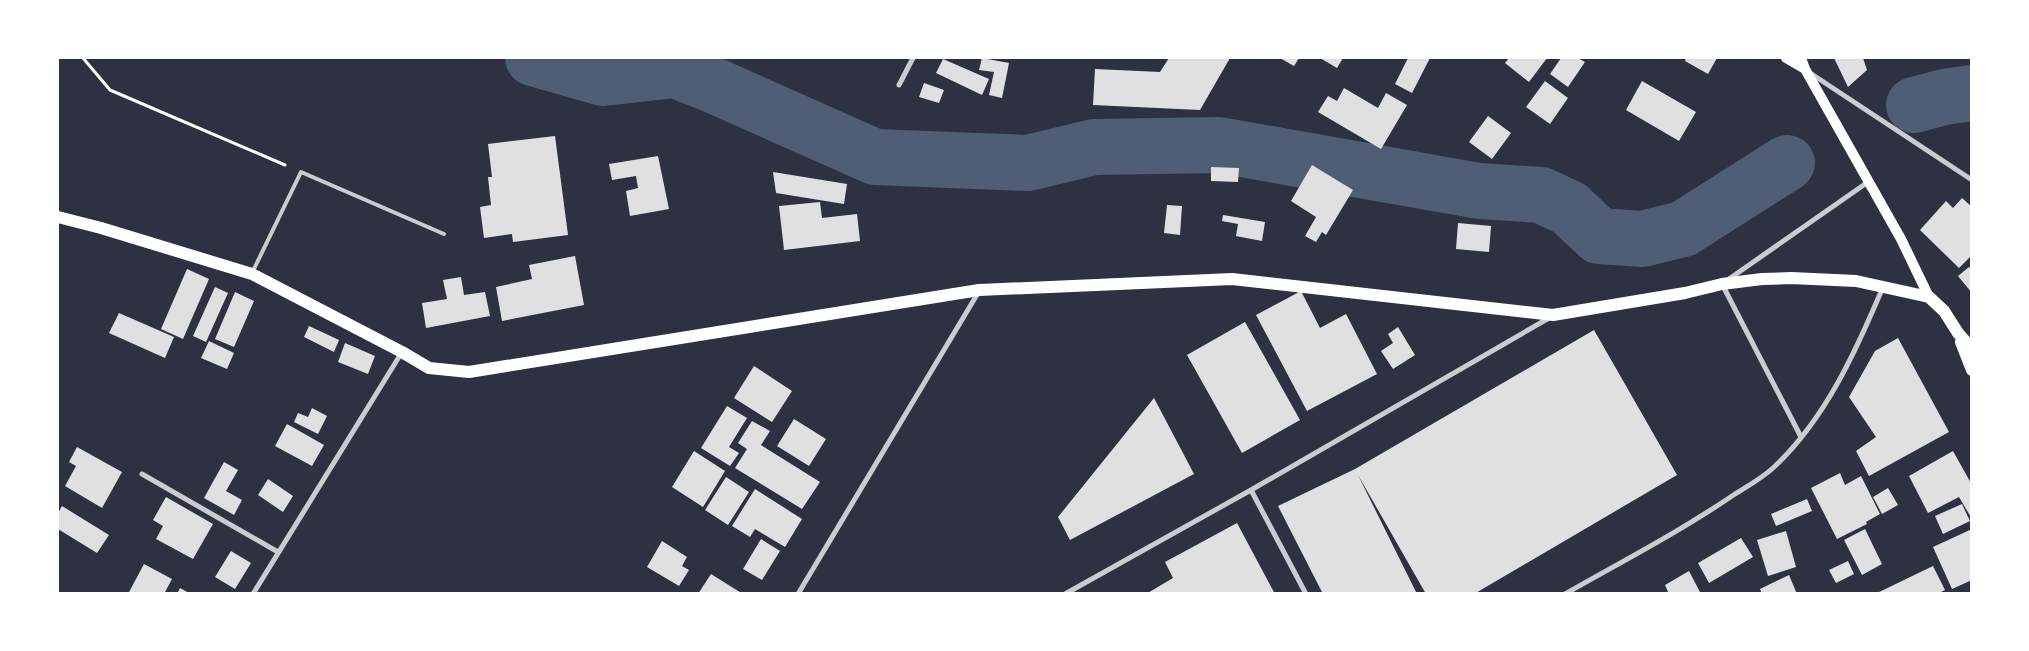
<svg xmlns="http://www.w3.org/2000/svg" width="2029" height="651" font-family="'Noto Sans',sans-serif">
<rect width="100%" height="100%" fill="#2d3142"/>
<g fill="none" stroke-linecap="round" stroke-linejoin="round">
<path stroke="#4f5d75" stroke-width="56" d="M533 58 603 78 675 70 713 85 875 157 1028 163 1094 147 1219 145 1479 191 1541 195 1569 208 1599 236 1642 239 1683 229 1787 163
M1914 105 1944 97 1972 93"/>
</g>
<path fill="#e0e0e3" d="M982 58 1009 63 1002 98 989 95 994 72 979 70Z
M1169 58H1230L1200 110 1093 105 1095 69 1160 72Z
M1280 58H1299L1294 66Z
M1320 58H1343L1337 68Z
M1408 58H1430L1412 93 1395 84Z
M1509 58H1547L1529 82 1505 63Z
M1561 58H1578L1585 62 1568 87 1550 74Z
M1686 58H1717L1708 74 1685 61Z
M1834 58H1863L1867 70 1848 87Z
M943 59 989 79 982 95 936 73Z
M1545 81 1568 98 1550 124 1526 107Z
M1642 81 1696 112 1679 141 1626 110Z
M924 83 944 90 939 103 919 97Z
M1344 88 1378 108 1386 93 1407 105 1381 149 1318 112 1328 96 1337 101Z
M1488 116 1511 133 1492 159 1469 142Z
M555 136 568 235 513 242 512 234 484 238 480 207 491 205 488 177H492L488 144Z
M658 156 669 209 630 216 626 191 638 188 636 176 612 180 609 164Z
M1312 165 1353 190 1326 235 1322 232 1316 242 1305 236 1316 217 1291 201Z
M1211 167 1239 168 1238 182 1211 181Z
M773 172 847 184 844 204 776 193Z
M1962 198 1972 207V255L1959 268 1920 230 1946 201 1953 208Z
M820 202 822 218 857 214 860 241 784 250 779 206Z
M1167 205 1182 206 1180 235 1164 233Z
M1223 215 1265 222 1262 241 1236 236 1238 224 1222 221Z
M1458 223 1491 226 1489 252 1456 249Z
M575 256 584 305 502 321 496 287 532 279 529 265Z
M1969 267 1972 270V293L1958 276Z
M187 269 209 279 183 339 161 329Z
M461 277 464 295 485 292 490 316 426 328 422 303 447 299 443 280Z
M215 287 228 293 206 342 193 336Z
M1301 291 1320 328 1346 314 1377 374 1307 411 1256 315Z
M235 292 254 301 234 347 215 339Z
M119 313 174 337 165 358 109 333Z
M1245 322 1300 420 1242 453 1187 355Z
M309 326 339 340 334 352 304 337Z
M1398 327 1415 355 1393 369 1381 351 1393 343 1388 334Z
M1594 330 1677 475 1474 594H1426L1358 475 1417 594H1323L1278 506 1355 469Z
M1898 338 1949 432 1869 476 1856 451 1876 437 1849 397 1875 351Z
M209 341 234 353 227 369 201 358Z
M345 343 375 356 368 374 338 362Z
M754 366 792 391 772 422 734 398Z
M1154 398 1194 474 1070 540 1058 517Z
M727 406 747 418 729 447 739 453 730 466 701 448Z
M312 408 327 416 318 434 294 422 298 413 308 417Z
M794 419 826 439 809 466 777 446Z
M752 421 770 431 761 445 820 482 802 509 735 468 747 449 738 443Z
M287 424 324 445 312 466 275 446Z
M77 447 122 472 102 508 65 486 76 466 69 462Z
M694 451 725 471 703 507 672 487Z
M1953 451 1972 485V519L1959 497 1928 513 1909 476Z
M224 462 238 470 226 491 242 500 234 515 204 498Z
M1840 473 1845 485 1861 476 1880 514 1866 522 1867 524 1837 539 1811 488Z
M726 477 749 492 728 525 705 510Z
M268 479 293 496 283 512 258 495Z
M1888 488 1898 505 1882 514 1873 497Z
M755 489 802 519 785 547 755 529 750 537 732 526Z
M166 497 213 524 193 559 156 539 163 526 153 520Z
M1807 499 1812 511 1776 526 1771 514Z
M1962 504 1970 521 1943 534 1935 516Z
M62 506 109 535 97 553 58 529V513Z
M1237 523 1275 594H1146L1173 578 1165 562Z
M1865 529 1882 564 1862 575 1844 540Z
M1972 529V580L1952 589 1933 547Z
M1786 531 1796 567 1768 576 1757 540Z
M1741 538 1753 557 1709 583 1698 563Z
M761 539 780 551 762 580 743 569Z
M662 541 687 557 682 566 689 570 679 586 647 567Z
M231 551 251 563 235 589 215 577Z
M1848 561 1854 574 1836 583 1829 570Z
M144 564 172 579 164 594H128Z
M1933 566 1945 590 1937 594H1875Z
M1689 571 1701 594H1669L1665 585Z
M711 574 743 594H698Z
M1789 575 1797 594H1762L1760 589Z
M180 588 191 594H177Z"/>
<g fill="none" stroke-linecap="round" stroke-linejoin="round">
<path stroke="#fff" stroke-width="3" d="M83 58 110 90 285 165"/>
<path stroke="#caccd0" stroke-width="4" d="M253 271 301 172 444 234"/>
<path stroke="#caccd0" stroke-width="5" d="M1810 73 1972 180
M899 85 913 58
M1729 279 1868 182
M1722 284 1801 437
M142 474 278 552
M1251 490 1306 594
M253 594 402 352
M798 594 978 293
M1065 594 1251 490 1549 318
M1565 594C1621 562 1679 532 1732 496 1746 487 1761 479 1773 468 1825 420 1856 351 1883 287"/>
<path stroke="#fff" stroke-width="10" d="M1786 58 1805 69
M1801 58 1805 69 1901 239 1929 297"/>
<path stroke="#fff" stroke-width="12" d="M58 217 101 228 252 274 402 352 429 368 469 372 979 290 1232 279 1553 315 1685 293 1722 284 1762 279 1791 278 1856 281 1929 297 1944 311 1958 333 1972 349
M1961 342 1972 370"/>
</g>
<rect width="2029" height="651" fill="none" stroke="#ffffff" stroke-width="118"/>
</svg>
